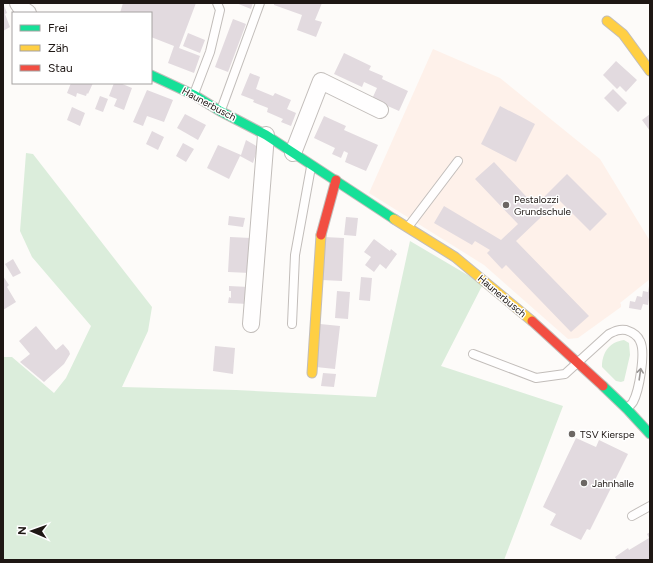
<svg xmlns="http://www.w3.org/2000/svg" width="653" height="563" font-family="Figtree,sans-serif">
<rect width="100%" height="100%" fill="#fdfbf9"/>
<path fill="#fef1ea" d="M433 49 500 78 600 159 650 241V279L620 303 621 304V307L578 338 568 339 484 265 369 193Z"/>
<path fill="#dbeddb" d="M26 153 33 154 152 307 148 331 122 387 236 390 376 397 410 241 483 284 441 366 563 406 504 560H3V357H12L54 393 66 378 91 326 32 257 20 231Z
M624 340 629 343 630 355 624 381 621 382 616 381 602 367C602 353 609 342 624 340Z"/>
<path fill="#e2dadf" d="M3 3 7 13 5 14 10 27 3 31Z
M123 3H196L179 48 200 56 194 73 168 63 174 46 151 37V13H120Z
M236 3H253L251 9Z
M274 3H322L315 20 322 22 316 37 297 30 302 15 274 5Z
M233 19 246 24 228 72 215 67Z
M188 33 205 40 200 53 183 46Z
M344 53 371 66 369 70 383 76 382 79 408 91 399 111 372 99 377 88 364 82 362 87 334 74Z
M616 61 637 80 626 92 620 86 617 89 603 75Z
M250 73 260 77 256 89 273 96 275 93 291 100 287 109 296 113 291 126 281 122 283 119 267 112 268 108 253 102 254 100 241 95Z
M71 83H93L88 94 87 93 86 96 77 93 76 97 67 93Z
M114 83H120L132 88 124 110 114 106 117 99 109 96Z
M613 89 627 103 618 112 604 98Z
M147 90 173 100 164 122 147 116 143 126 133 122Z
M100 96 108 99 103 112 95 109Z
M500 106 535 124 516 162 481 144Z
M72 107 85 113 80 126 67 120Z
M185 114 206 125 198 140 177 128Z
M650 114V131L642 120Z
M324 116 346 126 344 130 378 145 366 171 345 162 348 153 344 151 341 158 332 154 335 148 314 138Z
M152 131 164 137 158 150 146 144Z
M246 140 258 147 253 163 240 156 229 179 207 168 218 145 241 155Z
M183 143 194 149 186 162 176 156Z
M494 162 535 206 567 174 607 214 590 231 559 200 516 241 589 316 571 332 506 265 502 269 487 253 490 250 475 241 472 245 434 223 444 206 501 240 518 224 475 179Z
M229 216 245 218 243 227 228 225Z
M346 217 358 218 356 236 344 235Z
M230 237 251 238 250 273 228 272Z
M324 237 344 238 342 281 322 280Z
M374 239 390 251 391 249 397 254 386 269 380 264 374 272 365 265 371 257 364 252Z
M13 259 21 273 13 277 5 264Z
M3 276 9 285 7 287 16 302 3 310Z
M361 277 372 278 370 301 359 300Z
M229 286 249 287 248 304 228 303 229 297 231 298V291H229Z
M649 286 650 299 649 298 648 305 643 304 641 310 629 308 630 301 635 302 637 296 642 297 643 291 648 292Z
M337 291 350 292 348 319 335 318Z
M320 324 340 326 335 369 316 367Z
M36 326 56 350 63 344 69 351 70 354 64 364 44 382 20 362 30 354 19 341Z
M215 346 235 348 233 374 213 371Z
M323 373 336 374 334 387 321 386Z
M576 438 596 447 599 440 628 454 590 530 587 529 581 540 550 525 556 514 543 507Z
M650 532V560H617L615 557 628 548 629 550 649 538 647 534Z"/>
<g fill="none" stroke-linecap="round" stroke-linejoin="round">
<defs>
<path id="lane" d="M194 94 210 52 220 10 217 3
M221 110 260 3
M408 227 458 161
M292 324 295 255 311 167
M473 354 536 378 565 374 609 334C615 331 619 329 626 330 632 332 638 336 640 341 646 352 639 391 633 402 632 404 629 406 627 409
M632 516 650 506"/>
<path id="street" d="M18 3 22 9 28 13
M293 153 321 81 380 110
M251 324 266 135"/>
<path id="fast" d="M151 75 194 95 220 111 266 135 394 219
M603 386 627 409 650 434"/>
<path id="slow" d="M607 21 623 34 650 71
M394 219 455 257 532 321
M312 373 321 235"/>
<path id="jam" d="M321 235 336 180
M532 321 603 386"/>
</defs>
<use href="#lane" stroke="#c2bdba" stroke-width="10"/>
<use href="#street" stroke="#c2bdba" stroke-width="18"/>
<use href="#fast" stroke="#c2bdba" stroke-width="11"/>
<use href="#slow" stroke="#c2bdba" stroke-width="11"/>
<use href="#jam" stroke="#c2bdba" stroke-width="11"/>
<use href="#lane" stroke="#fffefe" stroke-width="8"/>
<use href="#street" stroke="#fffefe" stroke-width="16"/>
<use href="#fast" stroke="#16e098" stroke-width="9"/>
<use href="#slow" stroke="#ffcf43" stroke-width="9"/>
<use href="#jam" stroke="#f24e42" stroke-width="9"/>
</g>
<defs><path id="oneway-shaft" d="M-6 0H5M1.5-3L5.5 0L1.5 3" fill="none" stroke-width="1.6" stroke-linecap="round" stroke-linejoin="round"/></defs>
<use stroke="#9a9695" href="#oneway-shaft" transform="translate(640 374) rotate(-82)"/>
<g fill="#6c6764" stroke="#fff" stroke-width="1.5">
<circle cx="506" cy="205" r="4"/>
<circle cx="572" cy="434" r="4"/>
<circle cx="584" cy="483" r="4"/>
</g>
<g text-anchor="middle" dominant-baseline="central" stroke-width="3" stroke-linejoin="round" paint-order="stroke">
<g font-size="10" fill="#1e1714" stroke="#fff">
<text transform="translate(209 104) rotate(28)">Haunerbusch</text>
<text transform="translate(502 296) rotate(40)">Haunerbusch</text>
</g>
<g font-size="10" fill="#1e1714" stroke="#fff" text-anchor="start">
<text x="514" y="199">Pestalozzi<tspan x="514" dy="12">Grundschule</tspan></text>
<text x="580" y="434">TSV Kierspe</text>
<text x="592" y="483">Jahnhalle</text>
</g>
</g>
<rect width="653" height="563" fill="none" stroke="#1e1714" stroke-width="8"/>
<rect x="12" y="12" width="140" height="72" fill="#ffffff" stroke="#a5a2a1"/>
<rect x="20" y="25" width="20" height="6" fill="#16e098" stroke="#a5a2a1"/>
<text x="48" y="32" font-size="12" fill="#1e1714">Frei</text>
<rect x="20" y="45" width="20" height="6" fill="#ffcf43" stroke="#a5a2a1"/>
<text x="48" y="52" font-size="12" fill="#1e1714">Zäh</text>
<rect x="20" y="65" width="20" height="6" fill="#f24e42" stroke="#a5a2a1"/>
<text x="48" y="72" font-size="12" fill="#1e1714">Stau</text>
<g transform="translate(32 531) rotate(272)" stroke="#ffffff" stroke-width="3" paint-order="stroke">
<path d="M0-3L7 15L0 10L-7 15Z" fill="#1e1714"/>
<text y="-6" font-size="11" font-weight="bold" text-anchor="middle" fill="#1e1714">N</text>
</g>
</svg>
